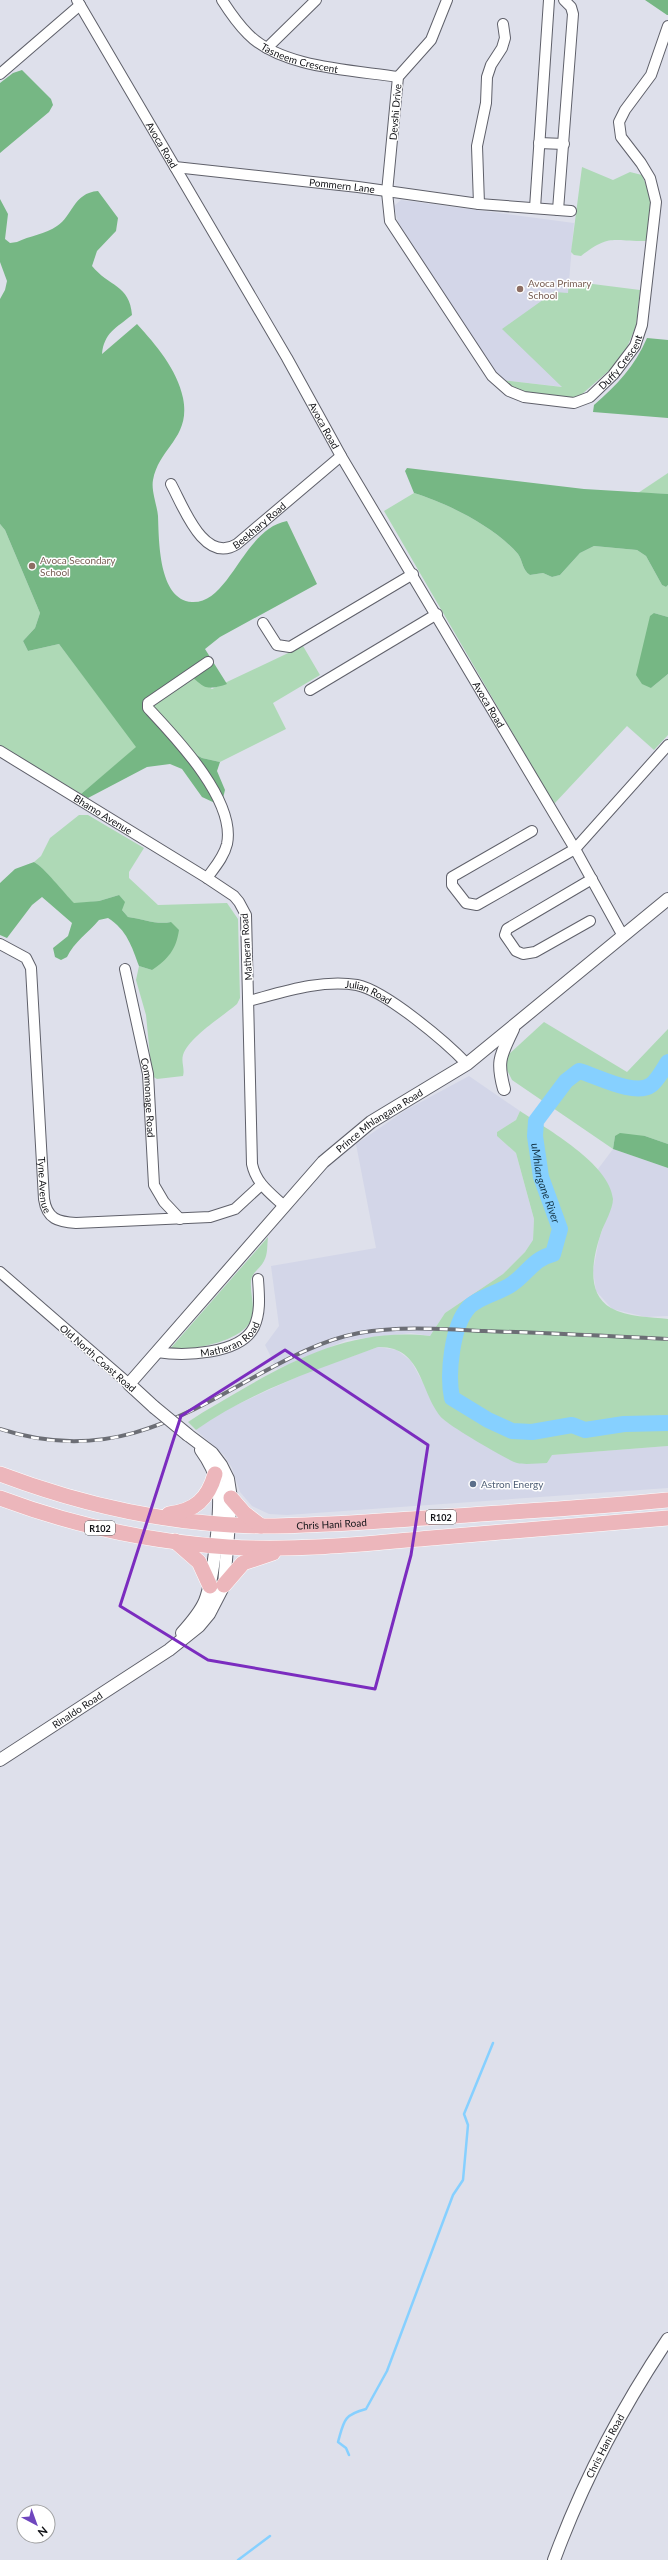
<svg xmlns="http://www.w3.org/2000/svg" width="668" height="2560" font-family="Lato,sans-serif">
<rect width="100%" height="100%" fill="#dee0eb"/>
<path fill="#d3d6e8" d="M401 200 574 223 569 281 585 283 573 388 501 380 398 222 394 206Z
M469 1076 520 1111 516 1120 497 1132V1136L516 1153 534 1219 533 1241 525 1252 503 1274 445 1313 430 1336 411 1333 347 1340 277 1369 265 1345 279 1326 271 1266 376 1248 356 1144 406 1110Z
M613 1149 668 1168V1316L646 1317 612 1309 596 1291 593 1271 599 1239 613 1200 598 1169Z
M378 1347 397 1350 411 1361 443 1419 517 1463H547L551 1455 668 1446V1488L287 1515 269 1514 252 1506 240 1492 232 1468 224 1455 196 1430 221 1412 308 1372Z"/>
<path fill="#aed9b6" d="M582 167 613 180 630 172 642 175C651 196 656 220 646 241 612 242 611 233 581 256L574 255 571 252Z
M569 281 640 290 636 326 625 352 613 367 581 395 573 398 530 393 514 388 501 380 562 387 502 329 554 292 568 293Z
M668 473V494L638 493Z
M414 493C447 503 495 527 518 554 523 561 522 570 530 575L543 573 552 577 560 575 580 553 594 546 637 550 646 556 662 585 666 587 668 585V617L654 613 651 688 668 674V735L654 750 627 726 554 804 384 511Z
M0 524 5 530 40 613 35 628 23 641 28 651 59 644 137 747 81 794 0 745Z
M303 646 320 675 273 703 286 729 220 762 202 758 175 743 148 698 185 672 212 689Z
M79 815H88L144 848 129 872V878L158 905 227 903 238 919 240 998 237 1004C222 1017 189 1037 183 1055 181 1062 185 1069 183 1076L157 1079 152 1076 146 1015 136 980 139 966 152 970 171 922C157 925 143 919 128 917L122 910 119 895 99 901 74 904C64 894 44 867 34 862L41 856 50 838Z
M544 1022 627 1072 668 1029V1144L645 1136H615L613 1149 512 1080 506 1068 508 1055Z
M520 1111C547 1129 610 1164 613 1199 613 1209 604 1224 601 1233 593 1257 585 1293 611 1308 627 1317 651 1317 668 1319V1446L552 1455 547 1463C538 1463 526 1465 517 1463 507 1460 450 1426 443 1419 419 1394 424 1346 378 1347 316 1370 251 1391 196 1430L188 1422C207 1409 228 1398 248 1386 305 1353 362 1328 430 1336L445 1313 503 1274 525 1252 533 1240 534 1219 516 1153 497 1136V1132L516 1120Z
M268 1237C267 1245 268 1254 264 1261 260 1269 252 1272 251 1281 250 1294 255 1305 252 1317 246 1342 191 1350 169 1350Z"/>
<path fill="#76b784" d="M645 0H668V15H667Z
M22 70 51 99 53 105 49 112 0 153V83L13 73Z
M98 191 118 218 116 231 97 251 92 266C108 286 130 285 132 315 116 328 104 333 102 354L137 324C156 345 177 369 183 398 191 438 159 447 153 480 151 491 157 505 158 516 159 539 158 600 192 602 230 604 243 529 287 521L317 584 220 637 205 649 227 684C201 693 204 684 185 672L148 698 175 743 202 758 220 762 217 771 225 790 223 798 215 803 202 797 182 769 170 764 147 767 88 798 81 794 136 747 59 644 28 651 23 641 35 628 40 613 5 530 0 524V299L5 290 7 281 0 262V199L8 214 5 239 10 243 17 242C29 236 46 234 57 226 73 216 73 193 98 191Z
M647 338 668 340V418L593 412 594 405C617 385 635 366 647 338Z
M407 468 584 489 668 494V585L666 587 662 585 646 556 637 550 594 546 580 553 560 575 552 577 543 573 530 575C522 570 523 561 518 554 495 527 447 503 414 493L405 471Z
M654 613 668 617V674L651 688 642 684 636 675 650 616Z
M34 862C44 867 64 893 74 903L99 901 119 895 125 902 122 910 128 917C143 919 157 925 171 922L179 930C176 950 168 959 152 970L139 966C132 947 127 930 108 918L99 920C88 933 74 942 67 957L61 960 55 957 53 948 68 936 72 923 42 897 32 905 7 938 0 935V883L15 869Z
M620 1133 645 1136 668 1144V1168L613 1149 615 1136Z"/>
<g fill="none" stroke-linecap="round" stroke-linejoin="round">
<path stroke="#86d0ff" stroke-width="2.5" d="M349 2455 346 2448 338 2442C344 2421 343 2415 366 2409L387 2371 453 2195 463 2180 468 2125 464 2114 493 2043
M238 2560 270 2536"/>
<path stroke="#86d0ff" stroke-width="16" id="s1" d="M668 1062C664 1068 657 1081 651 1085 635 1097 595 1075 579 1071L566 1081 536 1121 535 1136 541 1177 560 1229 553 1254C533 1259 528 1273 512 1284 501 1292 477 1298 469 1307 452 1325 447 1374 452 1398L488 1420 512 1431 532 1432 572 1425 585 1430 624 1424 668 1423"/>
<defs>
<g id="minor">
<path id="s2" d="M77 0 287 358 341 456 575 849 623 936"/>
<path id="s3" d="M222 0C229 11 238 24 248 34 281 68 353 70 398 77"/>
<path id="s4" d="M447 0 431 40 398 77 387 192 390 221 492 376 509 391 524 397 574 403 590 397 613 375 635 346 642 325 656 202 650 178 641 163 621 137 619 122 625 110 651 75 668 26"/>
<path d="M267 48 316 0"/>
<path d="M0 74 80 5"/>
<path d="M539 143 564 144"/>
<path id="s5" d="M175 167 358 187 479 204 571 211"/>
<path d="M479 204 477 146 486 103 487 77 491 65 502 48 505 38 503 24"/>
<path d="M535 208 549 0"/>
<path d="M558 210 573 14 571 7 564 0"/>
<path id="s6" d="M171 484C183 506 204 565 237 544L341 456"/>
<path d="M263 623 277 645 290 647 413 574"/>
<path d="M310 690 437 614"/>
<path id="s7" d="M0 751 207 878 234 896 239 902 246 915 252 1164C256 1183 269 1192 283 1205"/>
<path d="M532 831 452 877V885L466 903 477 905 575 849 668 745"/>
<path d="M207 878C214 868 224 857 227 844 236 800 176 738 148 708V703L208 662"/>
<path d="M590 921 535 952 523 954 516 951 505 935 507 929 592 879"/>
<path id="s8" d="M0 944 26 958 31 968 44 1199C47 1219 58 1222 76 1223L210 1217 235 1209 261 1185"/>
<path id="s9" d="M125 969 148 1074 154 1185 164 1202 180 1219"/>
<path id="s10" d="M249 1001C283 992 321 979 357 985 386 991 446 1042 467 1064"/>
<path d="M0 1272 129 1384"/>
<path id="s11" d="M157 1352C183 1356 240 1355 254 1327 261 1312 259 1295 258 1279"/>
</g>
<g id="tertiary">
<path d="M504 1089C496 1060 501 1055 513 1029"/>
<path id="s12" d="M154 1407 129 1384 323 1162 371 1122 467 1064 668 899"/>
<path d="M182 1633C191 1623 200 1613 205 1601 213 1581 222 1507 218 1486 215 1473 209 1461 201 1450"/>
<path id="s13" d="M0 1760 169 1650 199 1626 209 1614 224 1585 231 1498 228 1479 221 1465 212 1453 188 1435"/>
<path id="s14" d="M554 2560C583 2481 621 2409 668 2339"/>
</g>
<g id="primary">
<path id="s15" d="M0 1474C82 1505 173 1525 262 1526 326 1526 391 1520 455 1516 526 1511 597 1507 668 1500"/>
<path d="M0 1498C72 1525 151 1542 228 1547 296 1551 364 1544 431 1538 510 1531 589 1525 668 1518"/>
<path d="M231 1498 244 1513 261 1526"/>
<path d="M169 1514C195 1511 208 1499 215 1474"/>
<path d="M175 1541 199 1562 210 1586"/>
<path d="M224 1585 243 1563 273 1553"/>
</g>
</defs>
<use href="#minor" stroke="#5f606a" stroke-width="12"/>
<use href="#tertiary" stroke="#5f606a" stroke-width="14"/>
<use href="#primary" stroke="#fff" stroke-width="16"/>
<use href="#minor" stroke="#fff" stroke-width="10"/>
<use href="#tertiary" stroke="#fff" stroke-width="12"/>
<use href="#primary" stroke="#ecb6bb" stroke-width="15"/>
<defs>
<path id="rail" d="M0 1429C101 1462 171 1424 256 1376 289 1358 322 1340 359 1333 400 1326 442 1329 484 1331 545 1333 607 1336 668 1339"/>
</defs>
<use href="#rail" stroke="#6c6e75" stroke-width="4"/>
<use href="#rail" stroke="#fff" stroke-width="2.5" stroke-dasharray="8" stroke-linecap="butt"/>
<defs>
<path id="tertiary-bridge" d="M154 1407 188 1435"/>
</defs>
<use href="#tertiary-bridge" stroke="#5f606a" stroke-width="14" stroke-linecap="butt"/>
<use href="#tertiary-bridge" stroke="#fff" stroke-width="12"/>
</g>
<path fill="none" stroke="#7b2cbf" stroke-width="3" stroke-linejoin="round" d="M285 1350 428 1445 411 1555 375 1689 208 1660 120 1606 181 1416Z"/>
<g fill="#8d6e63" stroke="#fff" stroke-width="1.5">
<circle cx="520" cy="289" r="4"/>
<circle cx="32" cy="566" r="4"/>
</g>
<circle fill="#5c6f8a" stroke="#fff" stroke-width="1.5" cx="473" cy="1484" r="4"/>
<g text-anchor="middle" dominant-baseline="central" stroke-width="3" stroke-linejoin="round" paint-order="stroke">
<g fill="#fff" stroke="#595a5d" stroke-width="1">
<rect x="426" y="1510" width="30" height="14" rx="3"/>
<rect x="85" y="1521" width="30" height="14" rx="3"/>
</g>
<g font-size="9" font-weight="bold" fill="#121317">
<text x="441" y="1517">R102</text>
<text x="100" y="1528">R102</text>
</g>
<g font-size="10" fill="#121317" stroke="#fff">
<text stroke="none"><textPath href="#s3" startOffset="101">Tasneem Crescent</textPath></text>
<text transform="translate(395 112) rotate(-85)">Devshi Drive</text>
<text stroke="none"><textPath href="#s2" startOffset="168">Avoca Road</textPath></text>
<text stroke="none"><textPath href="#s5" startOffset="168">Pommern Lane</textPath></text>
<text stroke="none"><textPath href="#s4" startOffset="576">Duffy Crescent</textPath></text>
<text stroke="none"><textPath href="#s2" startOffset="492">Avoca Road</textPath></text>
<text stroke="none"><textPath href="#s6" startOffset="130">Beekhary Road</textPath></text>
<text stroke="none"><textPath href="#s2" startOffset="816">Avoca Road</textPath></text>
<text stroke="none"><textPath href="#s7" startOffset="121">Bhamo Avenue</textPath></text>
<text transform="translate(246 947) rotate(-94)">Matheran Road</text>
<text stroke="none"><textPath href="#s10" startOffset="123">Julian Road</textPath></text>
<text stroke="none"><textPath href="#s9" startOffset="131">Commonage Road</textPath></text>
<text stroke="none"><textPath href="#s12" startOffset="399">Prince Mhlangana Road</textPath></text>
<text stroke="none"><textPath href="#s8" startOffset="258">Tyne Avenue</textPath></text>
<text stroke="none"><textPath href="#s11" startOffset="77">Matheran Road</textPath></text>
<text transform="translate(98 1358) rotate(41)">Old North Coast Road</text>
<text stroke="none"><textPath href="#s15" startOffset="338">Chris Hani Road</textPath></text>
<text stroke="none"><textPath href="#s13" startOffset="92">Rinaldo Road</textPath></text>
<text stroke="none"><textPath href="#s14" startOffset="125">Chris Hani Road</textPath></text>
</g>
<g font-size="10" fill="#785e54" stroke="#fff" text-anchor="start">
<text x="528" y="283">Avoca Primary<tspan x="528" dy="12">School</tspan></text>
<text x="40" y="560">Avoca Secondary<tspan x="40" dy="12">School</tspan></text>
</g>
<g font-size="10" fill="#4e5e75" stroke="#fff" text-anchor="start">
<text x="481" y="1484">Astron Energy</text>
</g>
<g font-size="11" font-style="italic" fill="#17384b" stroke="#fff">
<text stroke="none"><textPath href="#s1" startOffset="234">uMhlangane River</textPath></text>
</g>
</g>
<g transform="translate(36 2524) rotate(139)"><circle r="19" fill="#ffffff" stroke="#a0a1a2"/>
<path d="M0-3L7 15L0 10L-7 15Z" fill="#6f46be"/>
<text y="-6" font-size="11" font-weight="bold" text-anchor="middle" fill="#121317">N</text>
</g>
</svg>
